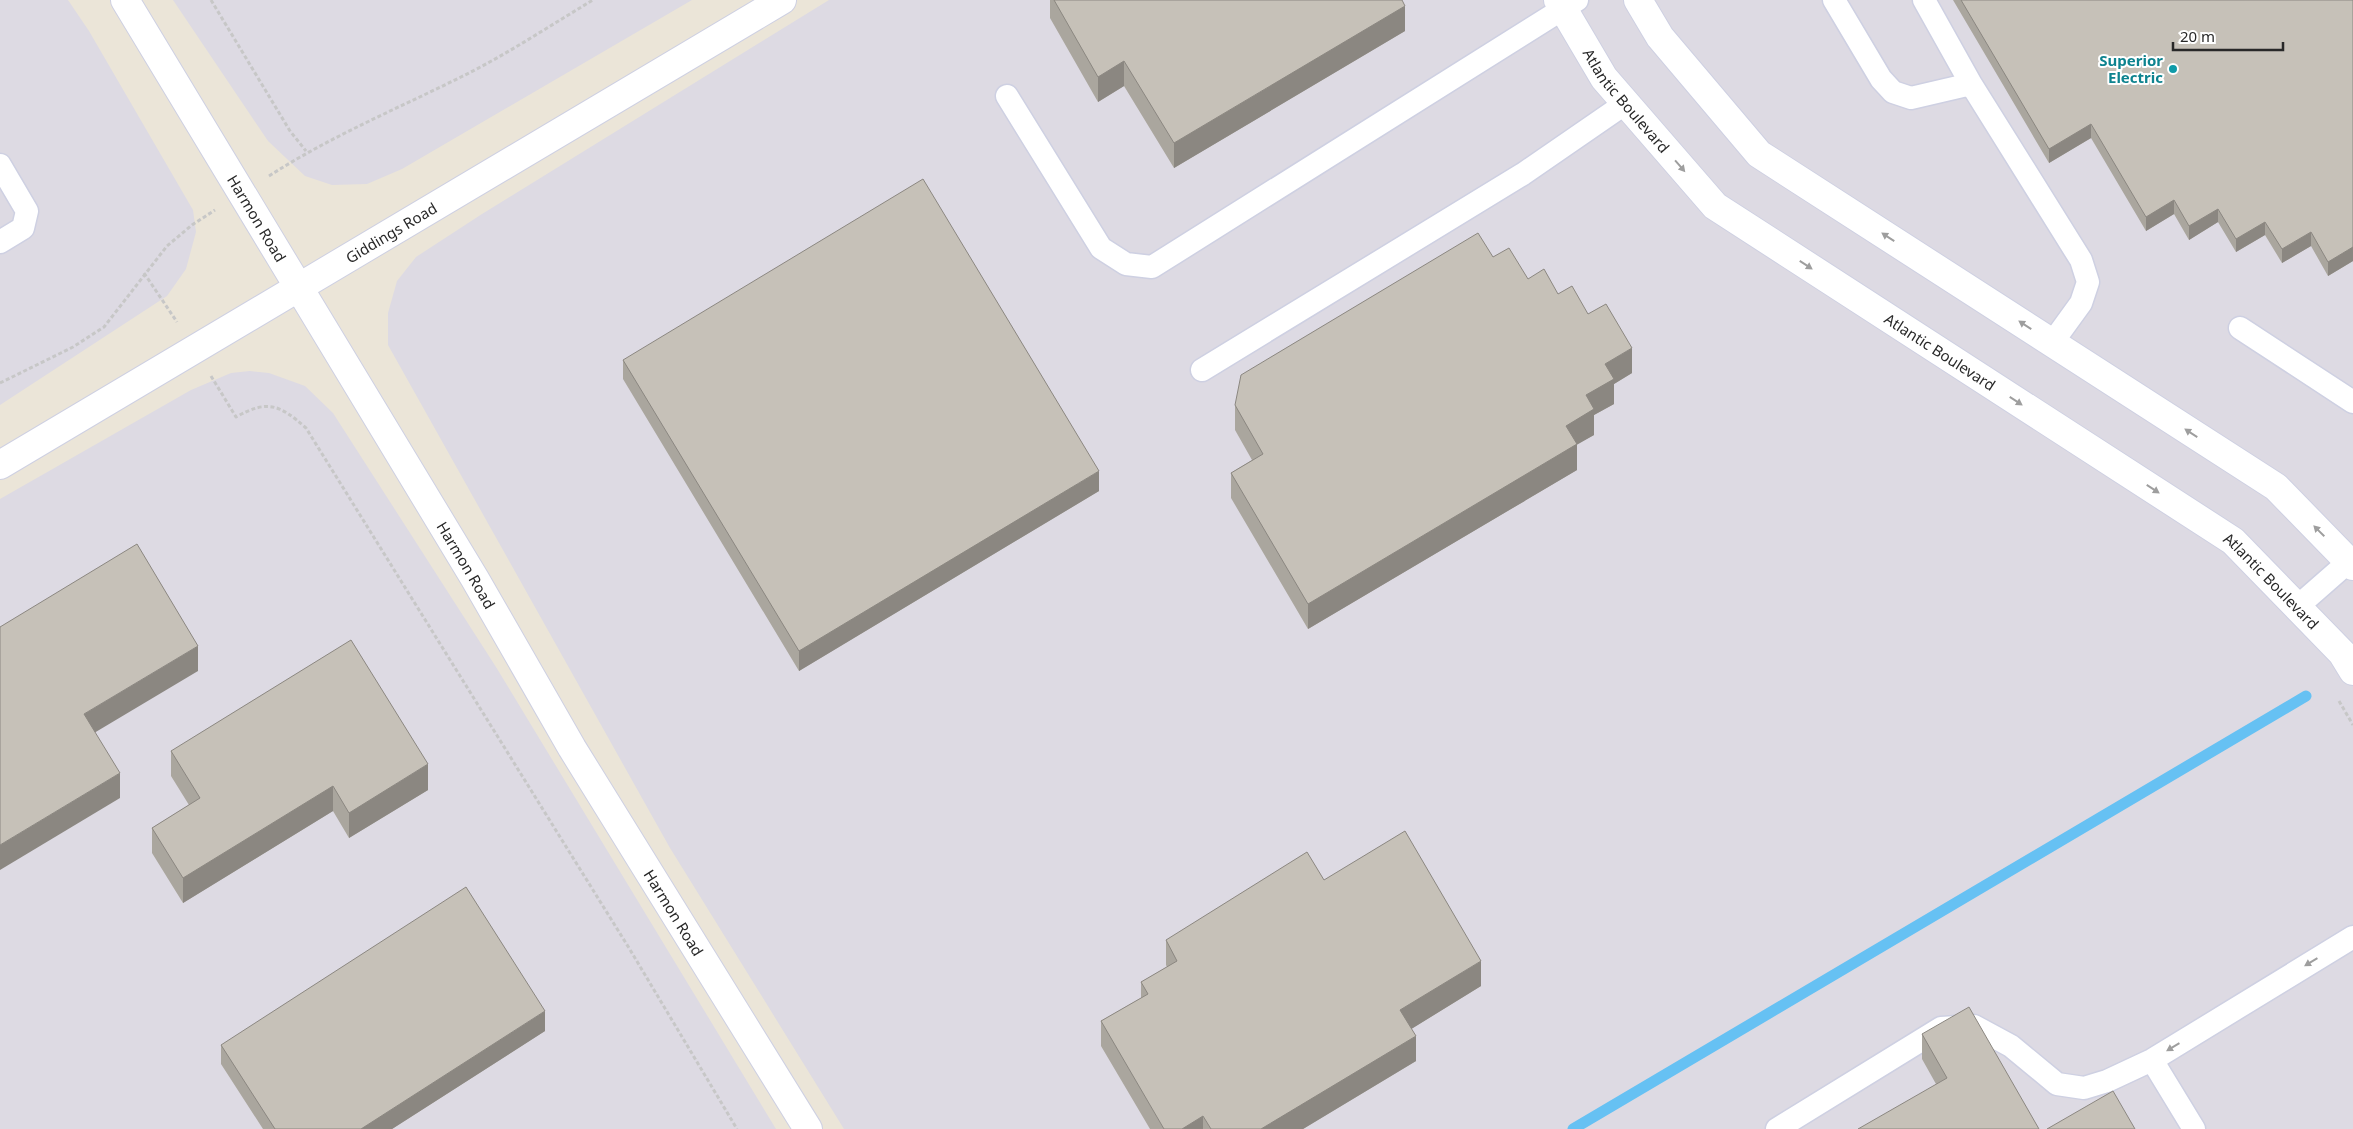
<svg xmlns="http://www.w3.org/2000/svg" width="2353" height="1129" font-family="'Noto Sans',sans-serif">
<rect width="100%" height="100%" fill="#ebe5d8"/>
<path fill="#dddae3" d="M0 0H68L89 31 193 210 196 232 186 269 167 296 0 405Z
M173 0H692L402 169 367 184 332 185 305 176 268 141Z
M829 0H2353V1129H844L670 848 388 345V313L397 281 416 257 482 214Z
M250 371 269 373 305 386 333 413 496 667 776 1129H0V499L191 390 231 373Z"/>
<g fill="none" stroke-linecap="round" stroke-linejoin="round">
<path stroke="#66c1f3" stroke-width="11" d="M1573 1129 2306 696"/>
<defs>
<path id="lane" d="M1834 0 1881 79 1893 92 1911 98 1971 84 2081 260 2088 282 2081 303 2052 343
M1924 0 1971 84
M1007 96 1101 248 1126 264 1152 267 1577 0
M0 165 27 211 23 228 0 242
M2240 328 2353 402
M1202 370 1523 174 1626 103
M2297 607 2353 558
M2152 1060 2194 1129
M1777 1129 1941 1028 1974 1026 2011 1046 2057 1084 2084 1088 2107 1081 2152 1060 2353 937"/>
<g id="street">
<path id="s1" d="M1558 0 1604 78 1715 206 2233 541 2342 653 2353 671"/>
<path d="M1638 0 1660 37 1759 154 2276 487 2353 566"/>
</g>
<g id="secondary">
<path id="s2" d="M125 0 475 579 572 748 808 1129"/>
<path id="s3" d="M0 465 782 0"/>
</g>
</defs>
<use href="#lane" stroke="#ced0e2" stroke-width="25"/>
<use href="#street" stroke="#ced0e2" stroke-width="30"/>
<use href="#secondary" stroke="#ced0e2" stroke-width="30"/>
<path stroke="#c7c7c7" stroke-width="3" stroke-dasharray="4 2.5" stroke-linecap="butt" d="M211 0 290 131 306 151
M269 176C331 136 399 108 465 75 509 53 551 25 593 0
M144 273 177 322
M211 376 236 417C268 399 280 405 306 428L629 948 737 1129
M0 383 73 347 104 327 167 246 192 225 215 210
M2339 701 2353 725"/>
<use href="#lane" stroke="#fff" stroke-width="22"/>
<use href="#street" stroke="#fff" stroke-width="28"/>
<use href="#secondary" stroke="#fff" stroke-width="28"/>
</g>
<path fill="#aaa69e" d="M1050 0H1402L1405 31 1174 168 1124 86 1098 102 1050 18Z
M1953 0H2353V262V261L2328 276 2311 246 2282 263 2265 235 2236 252 2218 222 2189 240 2174 214 2146 231 2091 138 2049 163Z
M1493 257 1528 279 1558 294 1588 314 1632 373 1614 384V404L1594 415V435L1577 444V470L1308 629 1231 498V473L1252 460 1235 430V405Z
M623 360 1099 491 799 671 623 379Z
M171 751 428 790 349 838 333 811 183 903 152 853V828L189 805 171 776Z
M1324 880 1481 986 1411 1029 1416 1061 1303 1129H1150L1101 1046V1021L1141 998V982L1167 967 1166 965V940Z
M545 1031 392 1129H263L221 1064V1045Z
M1922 1034 2039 1129 1936 1084 1922 1059Z"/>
<path fill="#8b8781" d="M1405 6V31L1174 168V143Z
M1124 61V86L1098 102V77Z
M2091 124V138L2049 163V149Z
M2174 200V214L2146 231V217Z
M2218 209V222L2189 240V226Z
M2265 222V235L2236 252V239Z
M2311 232V246L2282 263V249Z
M2353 247V261L2328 276V262Z
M1632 348V373L1614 384V404L1594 415V435L1566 451V426L1605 364Z
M1577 444V470L1308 629V604Z
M1099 471V491L799 671V651Z
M198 646V671L84 739V714Z
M428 764V790L349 838V813Z
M120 773V798L0 870V845Z
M333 786V811L183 903V878Z
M1481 961V986L1400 1036V1010Z
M545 1011V1031L392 1129H361Z
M1416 1036V1061L1303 1129H1261Z
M1203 1116V1129H1182Z"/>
<path fill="#c6c1b8" stroke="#8b8781" d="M1054 0H1402L1405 6 1174 143 1124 61 1098 77Z
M1961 0H2353V248V247L2328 262 2311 232 2282 249 2265 222 2236 239 2218 209 2189 226 2174 200 2146 217 2091 124 2049 149Z
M923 179 1099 471 799 651 623 360Z
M1478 233 1493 257 1509 248 1528 279 1544 269 1558 294 1572 286 1588 314 1606 304 1632 348 1605 364 1614 379 1586 395 1594 409 1566 426 1577 444 1308 604 1231 473 1263 454 1235 405 1241 375Z
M137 544 198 646 84 714 120 773 0 845V627Z
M351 640 428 764 349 813 333 786 183 878 152 828 200 798 171 751Z
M1405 831 1481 961 1400 1010 1416 1036 1261 1129H1211L1203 1116 1182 1129H1164L1101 1021 1148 994 1141 982 1177 961 1166 940 1307 852 1324 880Z
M466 887 545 1011 361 1129H275L221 1045Z
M1969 1007 2039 1129H1858L1947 1078 1922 1034Z
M2113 1091 2135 1129H2047Z"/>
<defs><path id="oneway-solid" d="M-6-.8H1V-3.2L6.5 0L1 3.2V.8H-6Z" transform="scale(1.25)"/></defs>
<g fill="#9e9e9e">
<use href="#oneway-solid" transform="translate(1680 166) rotate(49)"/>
<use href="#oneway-solid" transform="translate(1888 237) rotate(-147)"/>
<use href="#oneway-solid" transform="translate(1806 265) rotate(33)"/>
<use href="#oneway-solid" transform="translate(2025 325) rotate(-147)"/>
<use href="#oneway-solid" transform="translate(2016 401) rotate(33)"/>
<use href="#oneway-solid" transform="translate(2191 433) rotate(-147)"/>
<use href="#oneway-solid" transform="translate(2153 489) rotate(33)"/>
<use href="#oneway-solid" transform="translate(2319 531) rotate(-135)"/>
<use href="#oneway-solid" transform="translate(2311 962) rotate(149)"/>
<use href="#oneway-solid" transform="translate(2173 1047) rotate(149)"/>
</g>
<circle fill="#0f9aa8" stroke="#fff" stroke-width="2" cx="2173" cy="69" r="5"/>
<g text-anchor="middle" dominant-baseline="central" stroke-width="4" stroke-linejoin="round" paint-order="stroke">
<g font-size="15" font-weight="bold" fill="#0d838f" stroke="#fff" text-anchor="end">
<text x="2163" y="60">Superior<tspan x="2163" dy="17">Electric</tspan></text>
</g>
<g font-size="15" fill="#282828" stroke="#fff">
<text stroke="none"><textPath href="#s1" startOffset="122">Atlantic Boulevard</textPath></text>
<text stroke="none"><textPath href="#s2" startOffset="255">Harmon Road</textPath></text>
<text stroke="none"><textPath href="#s3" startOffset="455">Giddings Road</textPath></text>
<text stroke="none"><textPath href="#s1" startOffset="528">Atlantic Boulevard</textPath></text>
<text stroke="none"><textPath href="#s2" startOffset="660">Harmon Road</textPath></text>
<text stroke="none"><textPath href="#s1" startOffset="932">Atlantic Boulevard</textPath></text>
<text stroke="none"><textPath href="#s2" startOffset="1065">Harmon Road</textPath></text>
</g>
</g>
<path d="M2173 42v8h110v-8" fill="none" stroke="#282828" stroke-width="2.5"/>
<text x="2180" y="42" font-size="15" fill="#282828" stroke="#ffffff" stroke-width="4" paint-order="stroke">20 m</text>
</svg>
